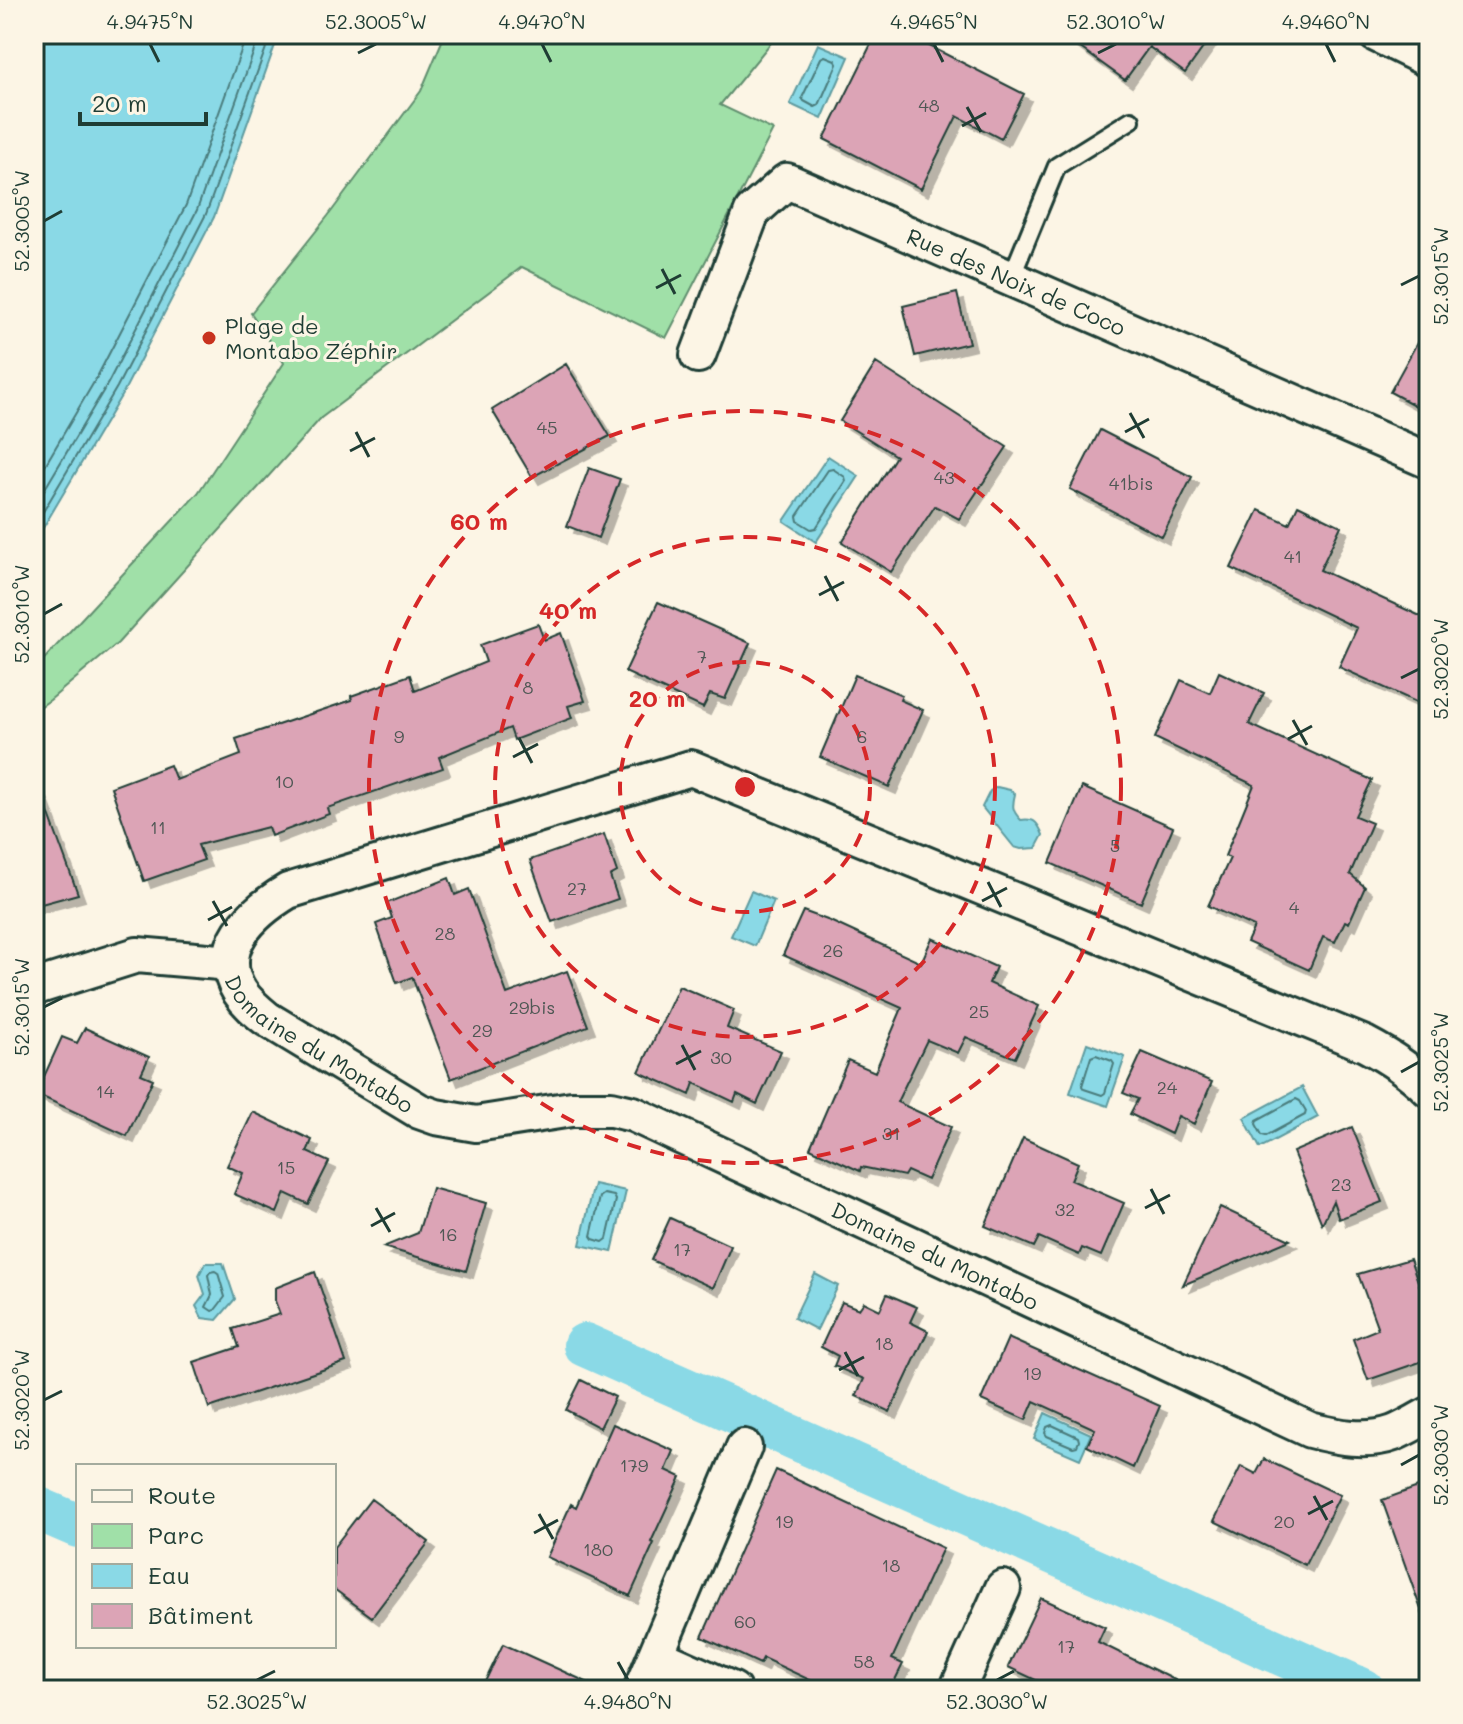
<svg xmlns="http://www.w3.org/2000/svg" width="1463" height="1724" font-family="Mali,sans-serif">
<defs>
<filter id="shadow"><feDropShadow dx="7" dy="7" stdDeviation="0" flood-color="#0004"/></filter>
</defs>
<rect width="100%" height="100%" fill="#fcf5e5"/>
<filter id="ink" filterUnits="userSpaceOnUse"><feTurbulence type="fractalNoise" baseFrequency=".0125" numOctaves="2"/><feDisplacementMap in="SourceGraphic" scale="16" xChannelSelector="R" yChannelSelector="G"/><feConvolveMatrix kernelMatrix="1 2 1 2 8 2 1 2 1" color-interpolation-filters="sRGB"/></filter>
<g filter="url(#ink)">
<path fill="#a0e0a8" stroke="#608e6e" stroke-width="2" d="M445 34H778L720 105 773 130 666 338 522 267 321 418 118 643 50 700 34 711V670L198 493 284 363 251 313 328 216 421 91Z"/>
<path fill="#8ad9e6" stroke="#5f9b9f" stroke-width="2" d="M34 34H279L214 217 124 391 34 543Z
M818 44 849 57 822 119 790 104Z
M828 456 859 476 816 542 784 521Z
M997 787 1010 790 1015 794C1012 806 1012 811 1021 820 1035 818 1038 823 1043 835L1036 848 1021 849 1014 847 982 807 990 791Z
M751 891 774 901 755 946 731 936Z
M1087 1043 1125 1057 1108 1106 1070 1093Z
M1302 1087 1318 1117 1260 1148 1244 1118Z
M594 1184 626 1191 612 1252 580 1245Z
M205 1263H223L235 1299 217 1320 202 1318 196 1306 205 1294 199 1275Z
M815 1274 838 1286 817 1330 794 1318Z
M1045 1413 1091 1434 1080 1459 1034 1439Z"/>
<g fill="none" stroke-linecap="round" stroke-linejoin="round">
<path stroke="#4a7b7b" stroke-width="2" d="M825 56 835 60 837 64 819 105 815 107 804 101 802 98 821 58Z
M833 469 845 477 846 481 816 528 811 529 798 521 797 516 828 470Z
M34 484 97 377 186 205 247 34
M34 507 108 383 197 210 260 34
M34 527 117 387 206 214 271 34
M1096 1055 1112 1061 1114 1064 1105 1093 1102 1095 1084 1089 1082 1086 1091 1057Z
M1296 1099 1300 1101 1306 1111 1305 1115 1266 1136 1262 1135 1256 1124 1257 1120Z
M604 1194 614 1196 616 1200 607 1239 603 1242 593 1239 591 1236 600 1197Z
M215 1271 218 1273 225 1297 215 1310 212 1311 206 1307 212 1295 208 1275 210 1272Z
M1052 1425 1078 1437 1079 1441 1077 1446 1073 1447 1047 1436 1045 1433 1047 1427Z"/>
<path stroke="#8ad9e6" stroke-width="44" d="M585 1345 1363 1690
M34 1507 78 1526"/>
</g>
<path fill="#dca4b6" stroke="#1f3d34" stroke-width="2" filter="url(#shadow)" d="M876 34H906L1024 94 1001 139 957 116 921 189 824 139Z
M1061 34H1213L1185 73 1149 47 1125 80Z
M957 293 969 343 915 356 903 306Z
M1429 321V413L1390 392Z
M876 363 1007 447 959 519 935 506 891 572 842 542 896 456 840 421Z
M566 364 610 436 532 477 492 410Z
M1100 430 1192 477 1162 537 1070 489Z
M589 468 620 479 598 538 567 526Z
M1298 505 1341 526 1320 570 1429 620V708L1339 667 1357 628 1231 568 1259 510 1289 524Z
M658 602 750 643 725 699 710 694 703 708 625 672Z
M538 624 544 640 561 633 585 701 568 706 572 718 514 740 510 728 439 757 443 768 327 808 329 814 271 836 268 827 198 845 204 860 144 881 111 787 170 765 176 780 241 755 236 739 352 700 351 696 410 675 415 691 486 662 480 645Z
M1219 672 1264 693 1249 724 1372 780 1355 816 1372 823 1350 874 1365 887 1349 923 1345 921 1335 942 1323 937 1309 970 1247 942 1254 927 1208 906 1230 858 1225 856 1254 785 1155 738 1181 680 1210 693Z
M855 675 902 695 900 700 923 710 889 787 820 757Z
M34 785H38L78 894 34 906Z
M1082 787 1173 827 1141 903 1050 863Z
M604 834 617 872 610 876 618 899 552 922 530 860Z
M449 878 455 895 469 889 507 994 567 971 588 1026 451 1079 412 977 397 983 376 924 392 918 387 903Z
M803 911 830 921 921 963 932 938 996 967 989 983 1039 1006 1015 1058 966 1037 958 1053 927 1040 897 1102 951 1127 927 1180 907 1171 904 1176 861 1167 860 1171 810 1148 848 1060 875 1072 902 1008 783 955Z
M679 986 734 1010 727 1028 781 1051 757 1104 737 1094 734 1102 694 1083 690 1095 639 1072Z
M85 1028 149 1057 141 1074 153 1079 127 1136 36 1094 62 1037 77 1043Z
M1142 1052 1212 1082 1194 1124 1178 1116 1171 1134 1130 1114 1138 1099 1123 1093Z
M253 1112 312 1140 307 1152 329 1162 308 1204 285 1193 277 1213 234 1194 243 1173 227 1166Z
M1352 1127 1382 1202 1339 1219 1333 1201 1322 1224 1293 1152Z
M1023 1138 1078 1163 1071 1180 1124 1203 1101 1256 1082 1248 1079 1255 1039 1237 1034 1247 985 1226Z
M432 1188 486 1203 466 1271 383 1247 418 1233Z
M1220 1207 1290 1240 1183 1285Z
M670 1218 731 1246 713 1288 651 1260Z
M1410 1259 1422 1293 1429 1290V1359L1368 1380 1353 1339 1378 1329 1358 1274Z
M315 1272 346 1362 209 1408 194 1362 239 1347 233 1329 280 1314 275 1301V1288Z
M887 1294 917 1307 910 1322 928 1331 890 1412 856 1396 864 1379 834 1366 838 1356 821 1347 842 1302 859 1309 864 1302 880 1310Z
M1008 1338 1160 1406 1133 1468 1087 1446 1095 1429 1034 1401 1026 1420 981 1400Z
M581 1380 615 1397 600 1428 566 1410Z
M613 1424 674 1451 666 1470 681 1477 651 1542 654 1543 630 1596 547 1557 571 1504 576 1507Z
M1264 1459 1340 1495 1305 1565 1214 1521 1241 1466 1256 1474Z
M776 1470 943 1548 892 1659 903 1664 890 1690H831L763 1658 760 1664 702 1637Z
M1429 1483V1617L1424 1618 1382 1500Z
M371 1499 429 1542 372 1617 334 1589V1547Z
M1041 1598 1105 1627 1098 1642 1195 1690H1057L1008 1667Z
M503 1644 604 1690H481Z"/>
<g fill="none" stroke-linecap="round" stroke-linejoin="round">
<defs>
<path id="service" d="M1011 278 1057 166 1131 120"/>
<g id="minor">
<path d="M1376 34 1429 60"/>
<path id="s1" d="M698 355 752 212 787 181 1429 461"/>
<path d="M39 986 137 955 231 963"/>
<path id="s2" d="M1429 1089C1410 1070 1388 1056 1365 1044L691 768 288 891C253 912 212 948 240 992 247 1003 257 1011 267 1019L419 1111 436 1117 476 1124 572 1109H611L633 1114 1310 1430C1337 1437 1367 1443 1394 1433 1406 1428 1417 1421 1429 1415"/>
<path d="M657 1656 733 1690"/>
<path d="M641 1690 744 1447"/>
<path d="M957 1690 1003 1588"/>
</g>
</defs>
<use href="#service" stroke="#1f3d34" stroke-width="22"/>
<use href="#minor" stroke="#1f3d34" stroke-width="40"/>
<use href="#service" stroke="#fcf5e5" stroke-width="16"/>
<use href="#minor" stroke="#fcf5e5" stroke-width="34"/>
</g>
</g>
<path fill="none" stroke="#1f3d34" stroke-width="3" d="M150 44 159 62M542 44 551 62M934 44 943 62M1326 44 1335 62M358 53 376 44M1098 53 1116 44M967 107 981 132M962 126 986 113M44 221 62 211M662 269 675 294M1401 285 1419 276M656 288 681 275M1130 413 1144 438M356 432 369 457M1125 432 1149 419M350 451 375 438M825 576 838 601M819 595 844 582M44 614 62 604M1401 678 1419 669M1293 720 1307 745M519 738 532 763M1288 739 1312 726M513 757 538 744M988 882 1001 907M213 901 227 926M982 901 1007 888M208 920 232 907M44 1007 62 998M682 1045 695 1070M676 1064 701 1051M1401 1072 1419 1062M1151 1189 1164 1214M376 1208 390 1232M1145 1208 1170 1195M371 1226 395 1213M845 1352 858 1376M839 1370 864 1357M44 1400 62 1391M1401 1465 1419 1455M1314 1496 1327 1520M539 1514 553 1539M1308 1514 1333 1501M534 1533 558 1520M618 1662 628 1680M257 1680 275 1671M997 1680 1014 1671"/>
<g fill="none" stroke="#d62828" stroke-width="4" stroke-dasharray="14 10">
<circle cx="745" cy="787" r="125"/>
<circle cx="745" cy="787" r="250"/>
<circle cx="745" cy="787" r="376"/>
</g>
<circle fill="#c8321e" stroke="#fcf5e5" stroke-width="3" cx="209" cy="338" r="8"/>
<g text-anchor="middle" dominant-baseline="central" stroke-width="6" stroke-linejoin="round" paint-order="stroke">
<g font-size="18" fill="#4e5754">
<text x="929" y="105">48</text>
<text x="547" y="427">45</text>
<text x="944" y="477">43</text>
<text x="1131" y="483">41bis</text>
<text x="1293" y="556">41</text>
<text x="702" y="656">7</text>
<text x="528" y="687">8</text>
<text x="399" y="736">9</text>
<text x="862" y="736">6</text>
<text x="284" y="781">10</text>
<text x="158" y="827">11</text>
<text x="1115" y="845">5</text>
<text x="577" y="888">27</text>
<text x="1294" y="907">4</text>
<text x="445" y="933">28</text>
<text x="833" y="950">26</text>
<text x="532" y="1007">29bis</text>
<text x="979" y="1011">25</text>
<text x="482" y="1030">29</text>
<text x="721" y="1057">30</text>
<text x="1167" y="1087">24</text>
<text x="105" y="1091">14</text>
<text x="891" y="1133">31</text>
<text x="286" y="1167">15</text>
<text x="1341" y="1184">23</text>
<text x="1065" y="1209">32</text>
<text x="448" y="1234">16</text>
<text x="682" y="1249">17</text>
<text x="884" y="1343">18</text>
<text x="1032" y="1373">19</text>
<text x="634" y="1465">179</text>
<text x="784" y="1521">19</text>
<text x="1284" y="1521">20</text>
<text x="598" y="1549">180</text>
<text x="891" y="1565">18</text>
<text x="745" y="1621">60</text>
<text x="1066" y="1646">17</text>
<text x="864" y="1661">58</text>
</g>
<g font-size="22" fill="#1f3d34" stroke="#fcf5e5">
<text stroke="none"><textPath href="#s1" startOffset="450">Rue des Noix de Coco</textPath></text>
<text stroke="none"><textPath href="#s2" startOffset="1450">Domaine du Montabo</textPath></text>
<text stroke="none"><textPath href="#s2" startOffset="2122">Domaine du Montabo</textPath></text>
</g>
<g font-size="22" fill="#1f3d34" stroke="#fcf5e5" text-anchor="start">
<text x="225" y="325">Plage de<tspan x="225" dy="25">Montabo Zéphir</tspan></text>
</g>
</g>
<circle cx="745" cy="787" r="12" fill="#d62828" stroke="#fcf5e5" stroke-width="4"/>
<g font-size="24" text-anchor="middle" font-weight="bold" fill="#d62828" stroke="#fcf5e5" stroke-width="6" stroke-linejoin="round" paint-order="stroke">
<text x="479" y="530">60 m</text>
<text x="568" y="619">40 m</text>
<text x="657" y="707">20 m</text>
</g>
<rect width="1463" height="1724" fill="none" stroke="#fcf5e5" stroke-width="88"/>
<rect x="76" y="1464" width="260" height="184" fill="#fcf5e5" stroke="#a4ab9e" stroke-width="2"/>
<rect x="92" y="1490" width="40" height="12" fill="#fcf5e5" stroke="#a4ab9e" stroke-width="2"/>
<text x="148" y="1504" font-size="24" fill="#1f3d34">Route</text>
<rect x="92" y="1524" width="40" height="24" fill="#a0e0a8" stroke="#a4ab9e" stroke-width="2"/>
<text x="148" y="1544" font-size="24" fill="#1f3d34">Parc</text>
<rect x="92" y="1564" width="40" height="24" fill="#8ad9e6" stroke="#a4ab9e" stroke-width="2"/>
<text x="148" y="1584" font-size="24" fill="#1f3d34">Eau</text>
<rect x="92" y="1604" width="40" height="24" fill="#dca4b6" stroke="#a4ab9e" stroke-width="2"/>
<text x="148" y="1624" font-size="24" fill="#1f3d34">Bâtiment</text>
<path d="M80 112v12h126v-12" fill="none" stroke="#1f3d34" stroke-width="4"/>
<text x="92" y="112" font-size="24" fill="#1f3d34" stroke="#fcf5e5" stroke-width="6" paint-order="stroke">20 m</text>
<rect x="44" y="44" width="1375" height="1636" fill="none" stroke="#1f3d34" stroke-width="3"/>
<g font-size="20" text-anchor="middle" fill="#1f3d34">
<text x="150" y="29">4.9475°N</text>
<text x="376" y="29">52.3005°W</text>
<text x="542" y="29">4.9470°N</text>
<text x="934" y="29">4.9465°N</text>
<text x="1116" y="29">52.3010°W</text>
<text x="1326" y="29">4.9460°N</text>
<text transform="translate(22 221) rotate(-90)" y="7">52.3005°W</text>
<text transform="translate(1441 276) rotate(-90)" y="7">52.3015°W</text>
<text transform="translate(22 614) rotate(-90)" y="7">52.3010°W</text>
<text transform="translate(1441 669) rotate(-90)" y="7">52.3020°W</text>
<text transform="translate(22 1007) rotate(-90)" y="7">52.3015°W</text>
<text transform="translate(1441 1062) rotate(-90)" y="7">52.3025°W</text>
<text transform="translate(22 1400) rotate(-90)" y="7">52.3020°W</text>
<text transform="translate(1441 1455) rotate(-90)" y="7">52.3030°W</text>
<text x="257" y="1709">52.3025°W</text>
<text x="628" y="1709">4.9480°N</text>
<text x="997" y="1709">52.3030°W</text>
</g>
</svg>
